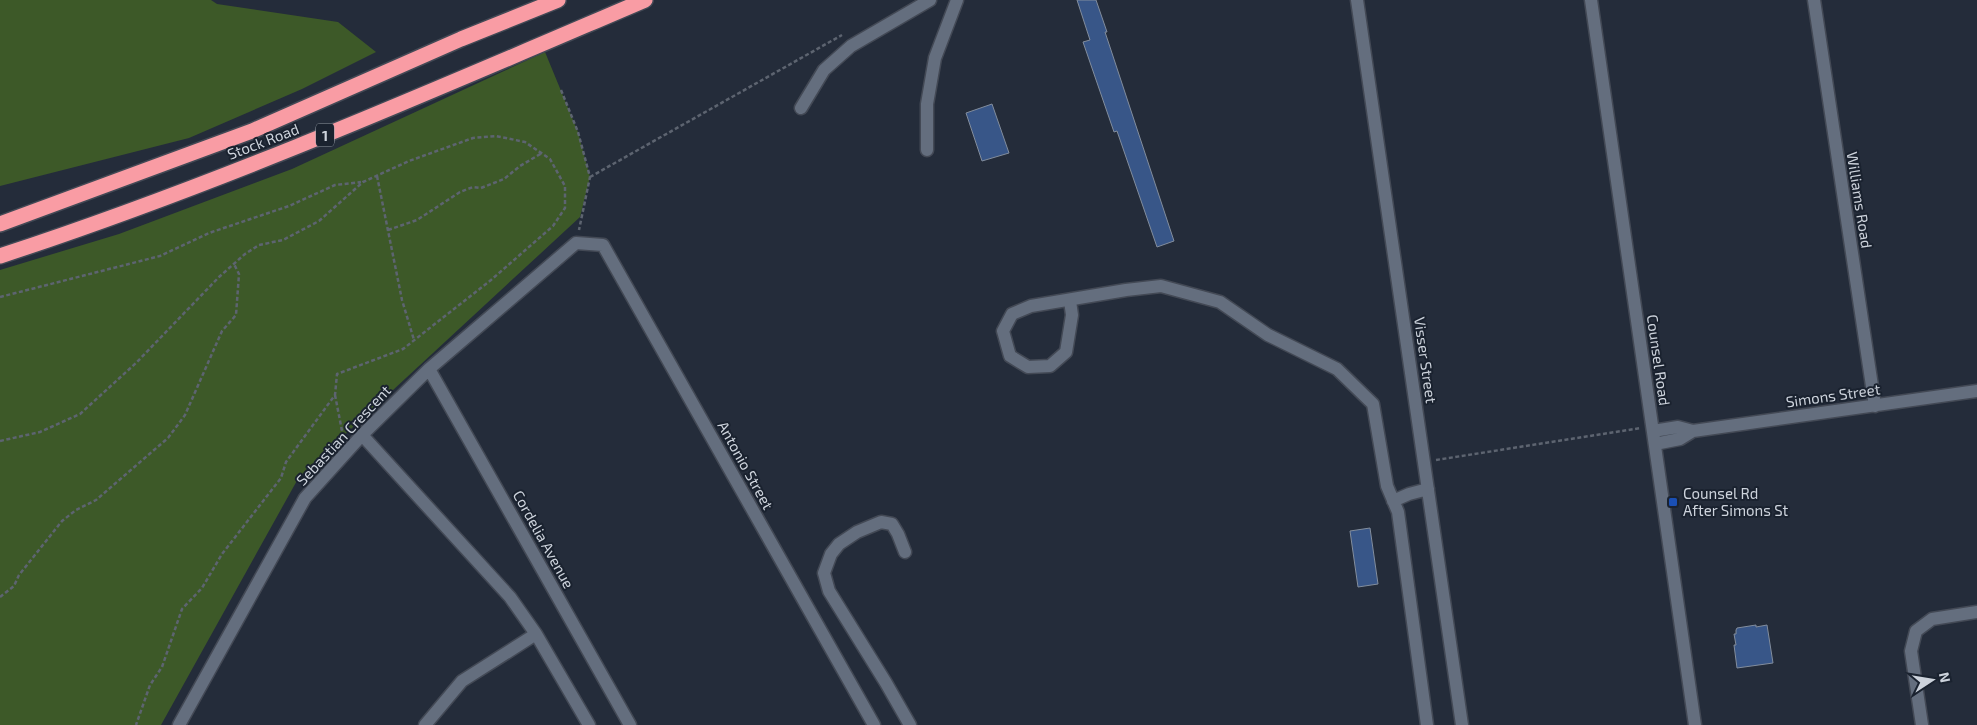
<svg xmlns="http://www.w3.org/2000/svg" width="1977" height="725" font-family="'Exo 2',sans-serif">
<rect width="100%" height="100%" fill="#242c3a"/>
<path fill="#3d5928" d="M0 0H211L217 4 338 22 376 52 302 89 189 138 0 186Z
M545 52 578 132 590 177 580 217 299 477 161 725H0V270L119 234 292 169Z"/>
<path fill="#385688" stroke="#828d9d" d="M1077 0H1096L1107 32H1105L1174 241 1157 247 1117 131 1114 132 1083 42 1090 40Z
M992 104 1009 153 982 161 966 113Z
M1370 528 1378 584 1358 587 1350 531Z
M1756 625V627L1767 625 1773 663 1737 668 1734 645H1736L1734 634H1736V630L1737 628Z"/>
<g fill="none" stroke-linecap="round" stroke-linejoin="round">
<defs>
<path id="minor" d="M1357 0 1462 725
M1591 0 1695 725
M1814 0 1875 406
M801 108 824 70 851 46 930 0
M927 150V104L935 58 957 0
M1070 301 1072 315 1066 352 1050 366 1028 367 1010 356 1003 331 1012 314 1031 306 1126 290 1161 286 1220 302 1268 335 1337 369 1373 404 1387 486 1398 512 1427 725
M429 369 630 725
M1653 431 1678 427 1693 431 1977 391
M362 435 510 597 536 634 589 725
M1655 444 1680 439 1693 431
M1393 501 1409 494 1428 489
M905 552 898 534 892 524 881 522 857 532 839 544 831 554 824 573 829 591 886 683 910 725
M179 725 305 498 362 435 429 369 576 243 603 245 874 725
M425 725 462 681 536 634
M1922 725 1911 651 1916 631 1932 619 1977 612"/>
<path id="highway" d="M0 224 252 131 461 39 558 0
M0 256C220 184 432 91 645 0"/>
</defs>
<use href="#minor" stroke="#434955" stroke-width="15"/>
<use href="#highway" stroke="#434955" stroke-width="18"/>
<path stroke="#5d6470" stroke-width="2.5" stroke-dasharray="4 2.5" stroke-linecap="butt" d="M561 90 578 132 590 177 579 230
M377 176 402 300 414 340
M590 177 842 35
M388 230 417 220 460 192 473 187 481 188 504 179 520 166 542 153
M0 297 160 256 209 233 289 206 335 185 361 182
M335 395 343 436
M0 441 40 432 80 414 136 363 219 277 245 254 259 245 283 240 319 221 363 182 409 161 473 138 496 136 525 142 550 159 565 186V208L553 226 491 280 403 349 337 374 335 395 286 462 281 478 222 554 202 588 182 609 162 667 150 685 136 725
M1436 460 1641 428
M0 597 14 586 19 575 62 521 76 510 96 500 168 438 185 415 222 331 236 315 239 274 234 264"/>
<use href="#minor" stroke="#646e7e" stroke-width="12"/>
<use href="#highway" stroke="#f99ca4" stroke-width="15"/>
</g>
<rect fill="#1a4fb4" stroke="#1a222f" stroke-width="2" x="1668" y="497" width="10" height="10" rx="2.5"/>
<g text-anchor="middle" dominant-baseline="central" stroke-width="4" stroke-linejoin="round" paint-order="stroke">
<rect fill="#1a222f" stroke="#979ea8" stroke-width="1" x="316" y="123.5" width="18" height="23" rx="4"/>
<g font-size="14" font-weight="bold" fill="#cdd3dc">
<text x="325" y="135">1</text>
</g>
<g font-size="15" fill="#cdd3dc" stroke="#1a222f">
<text transform="translate(263 141) rotate(-21)">Stock Road</text>
<text transform="translate(1860 200) rotate(81)">Williams Road</text>
<text transform="translate(1426 360) rotate(82)">Visser Street</text>
<text transform="translate(1659 360) rotate(82)">Counsel Road</text>
<text transform="translate(1833 395) rotate(-8)">Simons Street</text>
<text transform="translate(343 435) rotate(-47)">Sebastian Crescent</text>
<text transform="translate(746 465) rotate(61)">Antonio Street</text>
<text transform="translate(544 539) rotate(61)">Cordelia Avenue</text>
</g>
<g font-size="15" fill="#cdd3dc" stroke="#1a222f" text-anchor="start">
<text x="1683" y="493">Counsel Rd<tspan x="1683" dy="17">After Simons St</tspan></text>
</g>
</g>
<g transform="translate(1932 680) rotate(78)" stroke="#1a222f" stroke-width="4" paint-order="stroke">
<path d="M0-4L9 19L0 12L-9 19Z" fill="#cdd3dc"/>
<text y="-8" font-size="14" font-weight="bold" text-anchor="middle" fill="#cdd3dc">N</text>
</g>
</svg>
